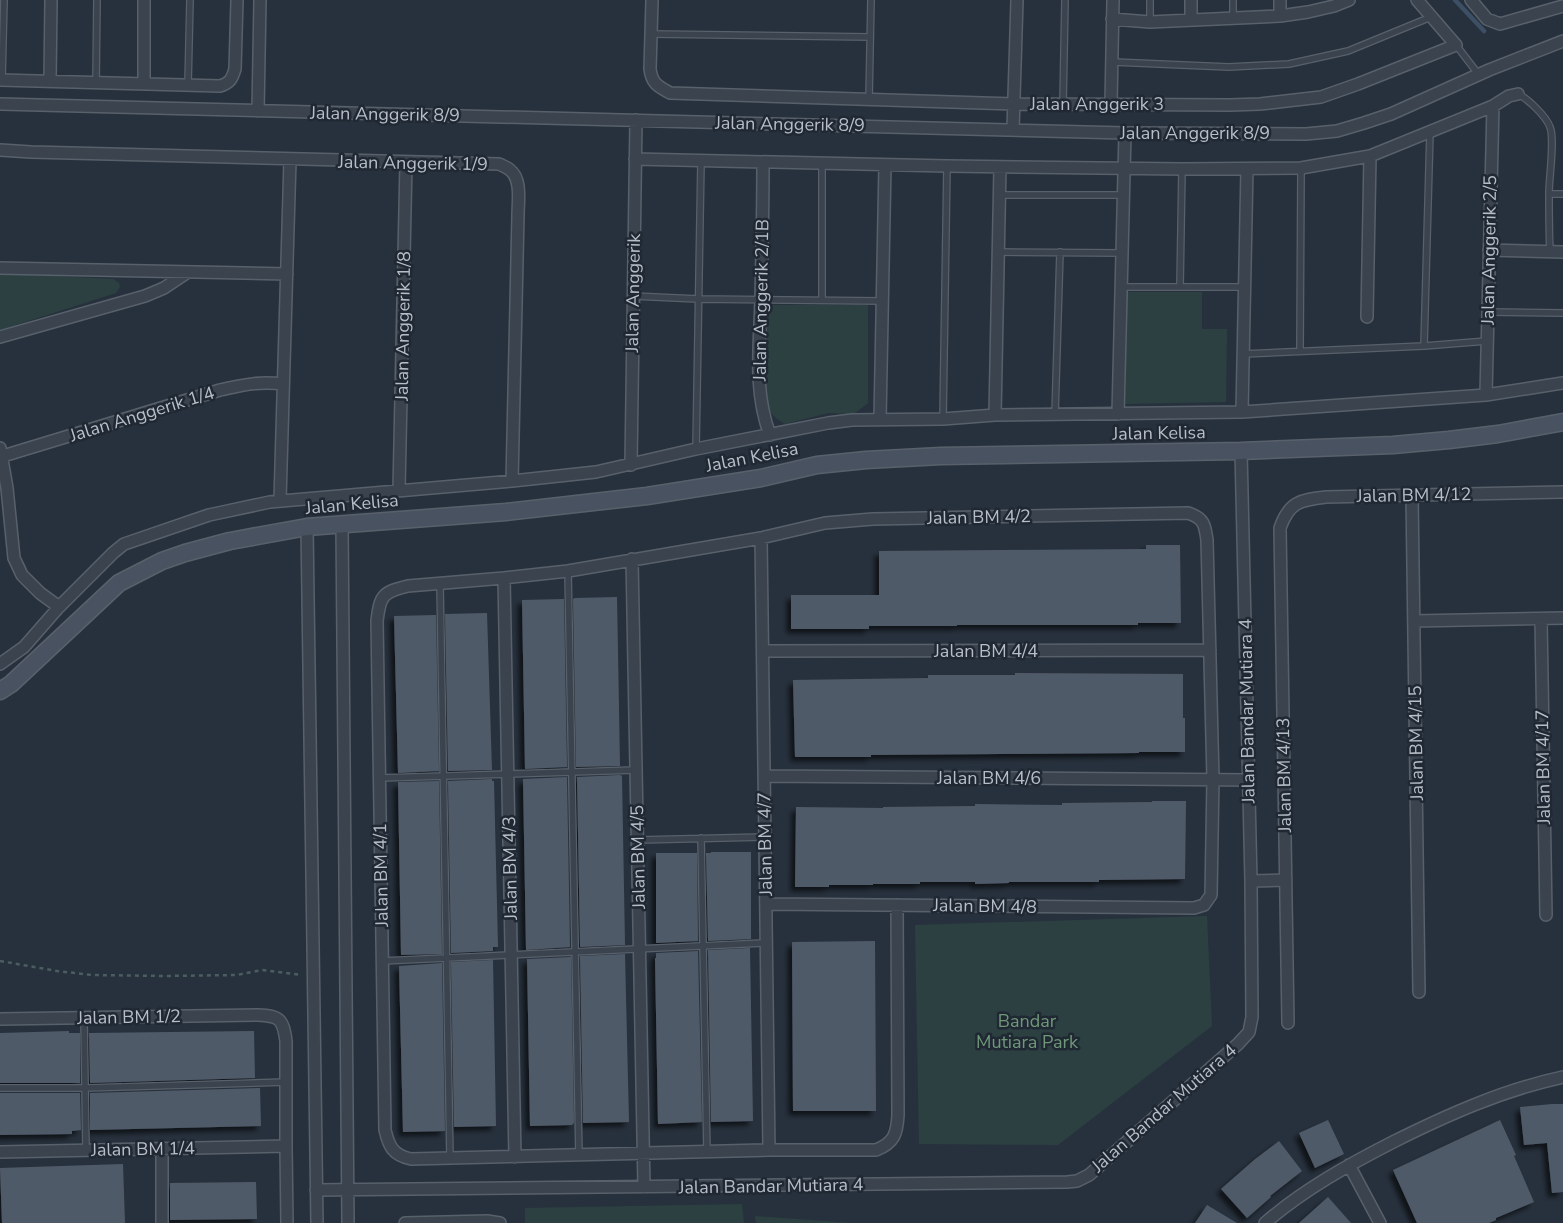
<svg xmlns="http://www.w3.org/2000/svg" width="1563" height="1223" font-family="'Nunito Sans',sans-serif">
<defs>
<filter id="shadow"><feDropShadow dx="-4.5" dy="4.5" stdDeviation="2.5" flood-color="#0009"/></filter>
</defs>
<rect width="100%" height="100%" fill="#27313d"/>
<path fill="#2c4041" d="M0 273 113 279 119 283 120 287 116 293 0 330Z
M1127 292H1202V329H1227L1226 402 1125 404Z
M766 305H868V403L854 414 828 413 785 424C781 421 775 418 772 414 759 401 766 326 766 305Z
M1207 916 1212 1026 1058 1145 919 1144 915 925Z
M742 1204 744 1223H525V1208Z
M755 1216 853 1223H756Z"/>
<g fill="none" stroke-linecap="round" stroke-linejoin="round">
<path stroke="#3d4f65" stroke-width="4.5" d="M1455 0 1484 31"/>
</g>
<path fill="#505a68" filter="url(#shadow)" d="M1146 545H1180L1181 623H1138V625H957V626H869V629H791V595H879V551L1146 549Z
M617 597 620 766 576 767 573 599 575 598Z
M564 599 567 767 525 769 522 600Z
M487 613 492 770 448 771 445 614Z
M436 615 439 771 398 773 394 616Z
M1015 673 1183 674V718H1185V752H1139V753L871 755V757H795L793 680 928 678V675H1015Z
M620 775 622 776 625 945 580 947 577 777Z
M567 777 570 947 526 950 523 779Z
M492 779V781H494L498 947H493V951L451 953 448 781Z
M439 781 442 954 401 955 398 782Z
M1152 801H1186L1185 879 1099 880V882H1009V883L975 884V882H920V884H873V885H829V887H795L796 807 883 808V807L975 806V804L1062 805V803L1152 802Z
M711 852H751V939L708 941 706 853H711Z
M656 853H697L698 941 656 943Z
M875 941 876 1111H793L792 942Z
M750 948 753 1121 711 1122 708 950Z
M698 951 702 1122 658 1124 655 958H656V953Z
M625 954 629 1122 583 1123 580 956Z
M571 957 574 1123 572 1125 530 1126 527 959Z
M493 960 496 1126 454 1127 451 962Z
M442 963 445 1131 403 1132 399 966Z
M69 1031V1033H80V1083H0V1033Z
M254 1031 255 1078 90 1083 89 1033Z
M260 1088 261 1126 90 1130V1093Z
M0 1093H80L81 1130 72 1131V1134L0 1135Z
M1552 1104H1563V1192L1552 1193 1547 1143 1524 1145 1520 1107Z
M1328 1120 1344 1154 1315 1168 1299 1133Z
M1500 1120 1516 1155 1514 1156 1534 1202 1496 1218V1220L1489 1223H1417L1393 1170Z
M1279 1141 1302 1171 1270 1196 1271 1197 1247 1218 1221 1189 1254 1160Z
M123 1164 125 1223H2L0 1168Z
M256 1182 257 1219 170 1220V1183Z
M1328 1197 1351 1223H1299Z
M1207 1205 1237 1223H1195Z"/>
<g fill="none" stroke-linecap="round" stroke-linejoin="round">
<defs>
<path id="lane" d="M1233 19V0
M1150 22V0
M651 34 870 37
M1456 45 1479 75
M1113 62 1229 67 1289 64 1348 51 1431 17
M2 80 4 0
M96 82 97 0
M188 85 190 0
M1518 94C1528 99 1546 116 1550 127 1555 139 1549 178 1549 193 1549 213 1549 232 1550 252
M869 99 871 0
M1063 104 1065 0
M822 164V300
M1549 194H1563
M1000 195H1123
M999 252 1122 253
M1121 287H1245
M1180 287 1182 169
M633 296 698 299 882 301
M1488 312 1563 313
M1424 346 1430 132
M1300 351 1301 168
M1243 354 1424 346 1487 341
M1055 415 1060 252
M943 419 947 166
M696 449 701 161
M568 571 579 1156
M440 584 450 1158
M379 778 636 770
M701 838 707 1152
M638 840 765 837
M382 961 766 943
M84 1018 86 1150
M0 1088H85L287 1082"/>
<path id="street" d="M652 0 650 69C652 84 658 86 670 93L1014 104 1230 105 1260 104 1321 97 1358 84 1456 45 1417 0
M1471 0 1487 19 1500 24 1563 6
M1280 16V0
M1112 19 1150 22 1280 16 1308 12 1334 6 1349 0
M1191 19V0
M0 80 220 86C230 83 232 79 235 69L237 0
M50 81 51 0
M144 84V0
M0 104 1125 133 1306 134 1337 131 1364 123 1391 114 1489 70 1563 41
M1111 104 1113 0
M258 111 260 0
M1013 130 1017 0
M0 150 31 152 499 164C503 166 507 167 510 170 522 179 518 202 518 215L512 481
M635 159 947 166 1182 169 1301 168 1370 156 1493 106 1509 96 1518 94
M763 163C763 208 762 253 761 298 760 344 753 390 770 435
M1489 250 1563 252
M0 268 287 274
M1367 317 1370 156
M0 337 145 296 164 288 188 272
M1486 395 1493 106
M1242 412 1247 169
M1118 414 1125 133
M995 415 1000 167
M880 419 885 165
M0 448 7 488 14 558 22 575 40 593 59 607
M3 456 220 390C244 385 258 381 283 384
M631 465 636 120
M399 490 406 163
M1412 495 1419 992
M280 500 290 160
M342 524 348 1223
M307 527 317 1223
M761 538 769 1150
M632 559 644 1187
M504 578 515 1157
M1541 619 1546 915
M1414 621 1563 618
M763 651 1210 650
M0 664 24 647 59 607 113 553 124 544 209 515 270 502 512 481 596 472 696 449 828 423 852 420 943 419 995 415 1242 412 1486 395 1563 383
M764 776 1248 780
M1251 881 1286 880
M766 904 1194 908 1204 905 1211 895 1213 779 1207 540C1205 525 1204 518 1188 513L873 519 825 523 761 538 568 571 504 578 408 586C383 592 380 595 377 621L385 1130C389 1147 393 1155 411 1159L769 1150H876C894 1143 897 1134 898 1115L897 905
M0 1019 258 1015C280 1016 283 1019 286 1041V1146L287 1223
M1288 1023 1280 528C1289 502 1300 500 1326 497L1563 492
M162 1148V1223
M0 1152 286 1146
M1349 1165 1380 1223
M316 1190 1067 1182 1077 1181 1089 1175 1238 1044 1249 1032 1252 1017 1251 881 1241 451
M405 1223 487 1221 500 1223
M1265 1223C1303 1190 1348 1165 1393 1142 1447 1115 1503 1090 1563 1077"/>
<path id="secondary" d="M0 691 11 684 119 583 162 561 185 553 230 541 307 527 506 512 647 496 761 478 817 465 866 460 941 456 1241 451 1393 445 1449 440 1498 434 1563 422"/>
</defs>
<use href="#lane" stroke="#58616b" stroke-width="8"/>
<use href="#street" stroke="#58616b" stroke-width="14"/>
<use href="#secondary" stroke="#58616b" stroke-width="19"/>
<path stroke="#4b5d60" stroke-width="2.5" stroke-dasharray="4 4" stroke-linecap="butt" d="M0 961 57 971 92 975 166 976 237 975 262 970 302 975"/>
<use href="#lane" stroke="#3a434e" stroke-width="5.5"/>
<use href="#street" stroke="#3a434e" stroke-width="11"/>
<use href="#secondary" stroke="#495260" stroke-width="16"/>
</g>
<g text-anchor="middle" dominant-baseline="central" stroke-width="5" stroke-linejoin="round" paint-order="stroke">
<g font-size="18" fill="#b7bec8" stroke="#1f2833">
<text x="1097" y="104">Jalan Anggerik 3</text>
<text transform="translate(385 114) rotate(1)">Jalan Anggerik 8/9</text>
<text transform="translate(790 124) rotate(1)">Jalan Anggerik 8/9</text>
<text x="1195" y="133">Jalan Anggerik 8/9</text>
<text transform="translate(413 163) rotate(1)">Jalan Anggerik 1/9</text>
<text transform="translate(1489 250) rotate(-89)">Jalan Anggerik 2/5</text>
<text transform="translate(633 293) rotate(-89)">Jalan Anggerik</text>
<text transform="translate(761 300) rotate(-89)">Jalan Anggerik 2/1B</text>
<text transform="translate(403 326) rotate(-89)">Jalan Anggerik 1/8</text>
<text transform="translate(142 414) rotate(-17)">Jalan Anggerik 1/4</text>
<text transform="translate(1159 433) rotate(-1)">Jalan Kelisa</text>
<text transform="translate(752 457) rotate(-11)">Jalan Kelisa</text>
<text transform="translate(1414 495) rotate(-1)">Jalan BM 4/12</text>
<text transform="translate(352 504) rotate(-5)">Jalan Kelisa</text>
<text transform="translate(979 517) rotate(-1)">Jalan BM 4/2</text>
<text x="986" y="651">Jalan BM 4/4</text>
<text transform="translate(1247 711) rotate(-91)">Jalan Bandar Mutiara 4</text>
<text transform="translate(1416 743) rotate(-91)">Jalan BM 4/15</text>
<text transform="translate(1543 767) rotate(-91)">Jalan BM 4/17</text>
<text transform="translate(1284 775) rotate(-91)">Jalan BM 4/13</text>
<text x="989" y="778">Jalan BM 4/6</text>
<text transform="translate(765 844) rotate(-91)">Jalan BM 4/7</text>
<text transform="translate(638 857) rotate(-91)">Jalan BM 4/5</text>
<text transform="translate(510 868) rotate(-91)">Jalan BM 4/3</text>
<text transform="translate(381 875) rotate(-91)">Jalan BM 4/1</text>
<text transform="translate(985 906) rotate(1)">Jalan BM 4/8</text>
<text transform="translate(129 1017) rotate(-1)">Jalan BM 1/2</text>
<text transform="translate(1164 1108) rotate(-41)">Jalan Bandar Mutiara 4</text>
<text transform="translate(143 1149) rotate(-1)">Jalan BM 1/4</text>
<text transform="translate(771 1186) rotate(-1)">Jalan Bandar Mutiara 4</text>
</g>
<g font-size="18" fill="#709878" stroke="#1f2833">
<text x="1027" y="1021">Bandar<tspan x="1027" dy="21">Mutiara Park</tspan></text>
</g>
</g>
</svg>
